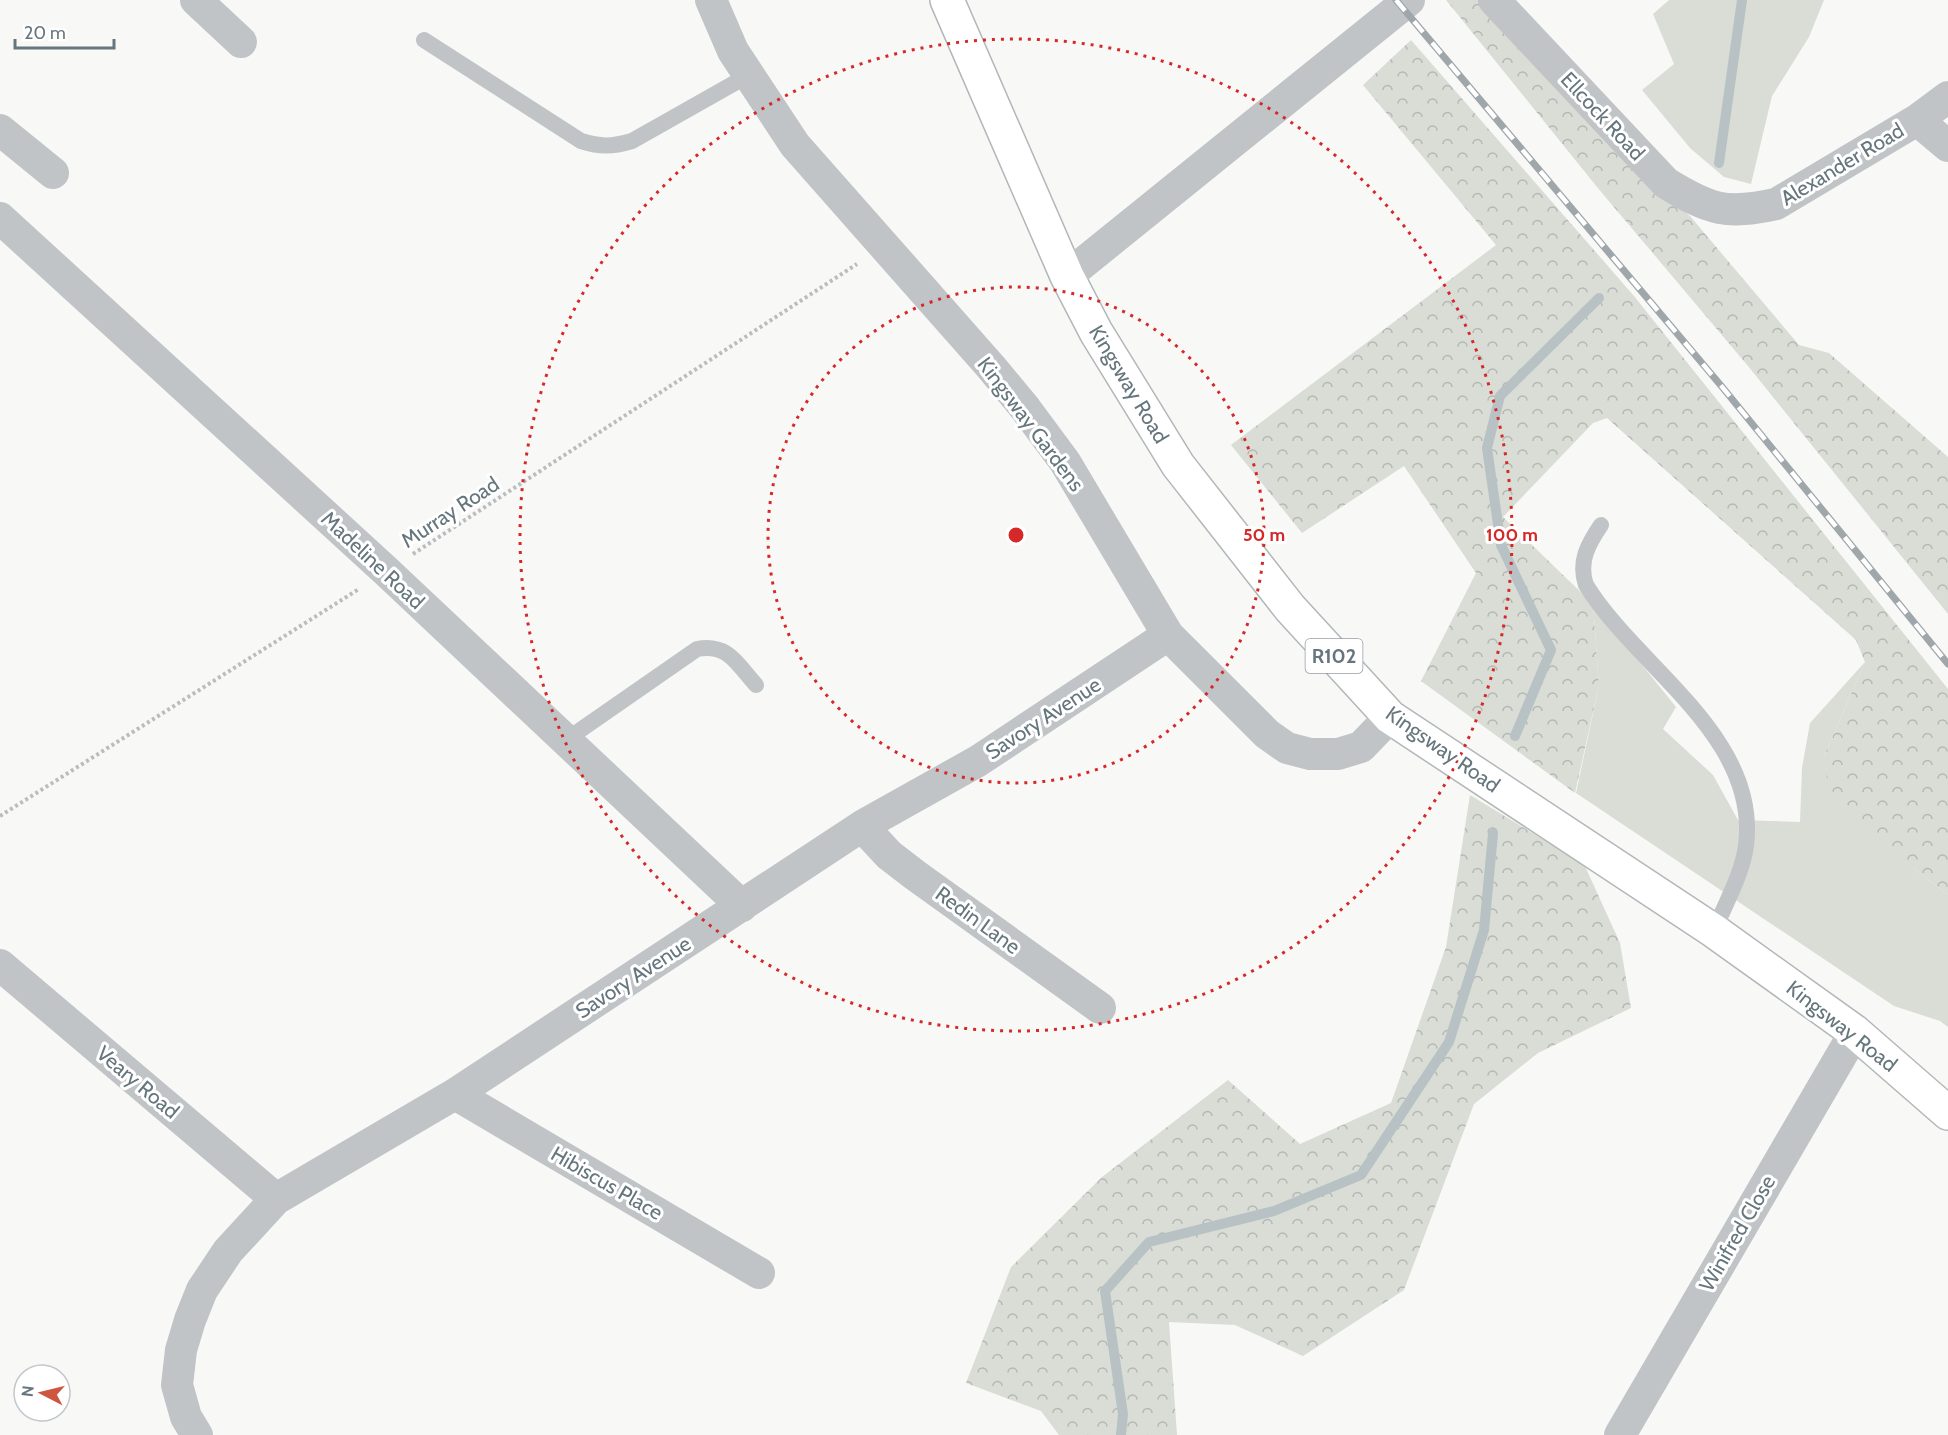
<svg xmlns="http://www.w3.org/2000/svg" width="1948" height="1435" font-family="Cabin,sans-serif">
<defs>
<pattern id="forest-crowns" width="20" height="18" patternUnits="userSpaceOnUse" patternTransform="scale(1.5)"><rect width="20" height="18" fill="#d9ddd6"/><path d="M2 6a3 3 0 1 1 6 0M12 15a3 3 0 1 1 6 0" fill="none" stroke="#b4b8b3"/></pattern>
</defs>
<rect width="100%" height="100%" fill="#f8f8f6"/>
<path fill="#d9ddd6" d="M1669 0H1824L1809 37 1772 96 1751 184 1724 177 1690 148 1642 90 1674 64 1653 14Z
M1593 604 1676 707 1663 729 1713 775 1738 820 1800 822 1802 768 1810 723 1865 662 1824 756 1915 869 1948 895V1027L1940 1021 1894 1006 1576 793 1599 685Z"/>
<path fill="url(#forest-crowns)" d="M1446 0H1481L1561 88 1690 216 1799 345 1829 353 1948 457V614L1748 366 1597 187Z
M1411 40 1634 296 1948 689V895L1915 869 1828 787 1824 756 1865 662 1856 640 1607 418 1593 423 1503 517 1593 604 1599 685 1575 793 1421 681 1476 573 1404 466 1302 533 1231 445 1496 245 1363 85Z
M1470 795 1584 864 1620 943 1631 1008 1538 1053 1474 1104 1404 1290 1303 1356 1235 1325 1169 1322 1177 1435H1059L1041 1411 966 1383 1011 1267 1102 1177 1228 1080 1300 1144 1391 1103 1446 947Z"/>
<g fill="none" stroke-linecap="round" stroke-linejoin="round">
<path stroke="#b8c2c5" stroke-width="10" d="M1719 163 1742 0
M1515 736 1551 650 1501 545 1487 448 1500 396 1599 298
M1121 1435 1123 1414 1105 1291 1149 1242 1274 1211 1361 1175 1449 1042 1484 930 1493 834"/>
<defs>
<path id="primary" d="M947 0 1067 276 1096 332 1178 465 1290 608 1390 717 1714 931 1855 1032 1948 1113"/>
</defs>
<use href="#primary" stroke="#b2b7b9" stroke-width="36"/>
<path stroke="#babdbf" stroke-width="4" stroke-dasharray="3 3" stroke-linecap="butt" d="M413 554 857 264
M0 816 359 589"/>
<path stroke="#c0c4c7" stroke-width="16" d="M424 40 581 141C600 147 612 147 632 141L747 76
M1601 525C1588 544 1578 562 1586 585 1637 668 1760 736 1746 846 1742 875 1725 904 1714 931
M566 740 697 649C728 643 737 664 756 685"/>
<path stroke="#c0c4c7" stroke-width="32" d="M196 0 241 42
M711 0 733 51 795 145 991 367 1025 408 1065 462 1168 635 1267 734 1287 748 1310 754H1338L1361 747 1390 717
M1494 0 1666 183C1710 210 1726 215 1776 204L1917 120 1948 97
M1917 120 1948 146
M0 130 53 173
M0 218 386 571 742 906
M1067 276 1409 0
M862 826 889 855 915 875 1100 1008
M0 965 276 1199
M455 1094 759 1273
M197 1435 186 1417 177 1385 181 1350 190 1320 202 1290 228 1251 276 1199 455 1094 862 826 978 761 1168 635
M1620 1435 1855 1032"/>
<use href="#primary" stroke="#fff" stroke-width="33"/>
<defs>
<path id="rail" d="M1396 0 1723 388 1948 664"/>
</defs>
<use href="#rail" stroke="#a0a7ab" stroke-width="7"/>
<use href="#rail" stroke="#fff" stroke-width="4.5" stroke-dasharray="14" stroke-linecap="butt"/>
</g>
<g fill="none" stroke="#d62828" stroke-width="3" stroke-dasharray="3 6">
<circle cx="1016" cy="535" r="248"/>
<circle cx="1016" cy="535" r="496"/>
</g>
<g text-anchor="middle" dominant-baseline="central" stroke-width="6" stroke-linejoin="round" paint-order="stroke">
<rect fill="#fff" stroke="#949fa4" stroke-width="1.5" x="1305.5" y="639" width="57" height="34" rx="4.5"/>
<g font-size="20" font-weight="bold" fill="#66767d">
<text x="1334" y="656">R102</text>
</g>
<g font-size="21" fill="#66767d" stroke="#fff">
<text transform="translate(1603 116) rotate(47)">Ellcock Road</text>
<text transform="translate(1842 164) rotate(-31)">Alexander Road</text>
<text transform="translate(1129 384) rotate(59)">Kingsway Road</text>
<text transform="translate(1031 424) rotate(53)">Kingsway Gardens</text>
<text transform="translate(450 512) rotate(-33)">Murray Road</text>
<text transform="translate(373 560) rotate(43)">Madeline Road</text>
<text transform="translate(1043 718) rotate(-33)">Savory Avenue</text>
<text transform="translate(1443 749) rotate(35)">Kingsway Road</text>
<text transform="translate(978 920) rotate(36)">Redin Lane</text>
<text transform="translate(633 977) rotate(-33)">Savory Avenue</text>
<text transform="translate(1842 1026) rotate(38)">Kingsway Road</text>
<text transform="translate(138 1082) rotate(40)">Veary Road</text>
<text transform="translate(607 1183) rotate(30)">Hibiscus Place</text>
<text transform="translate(1737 1233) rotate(-60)">Winifred Close</text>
</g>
</g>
<circle cx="1016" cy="535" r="9" fill="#d62828" stroke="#fff" stroke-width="3"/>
<g font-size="18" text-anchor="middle" font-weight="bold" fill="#d62828" stroke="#fff" stroke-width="6" stroke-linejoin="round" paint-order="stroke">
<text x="1264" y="541">50 m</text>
<text x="1512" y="541">100 m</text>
</g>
<g transform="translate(42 1393) rotate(277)"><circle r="28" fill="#ffffff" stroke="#c2c8cb" stroke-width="1.5"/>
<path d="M0-4.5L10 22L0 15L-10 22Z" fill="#ce5641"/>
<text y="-9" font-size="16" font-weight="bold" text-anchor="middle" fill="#66767d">N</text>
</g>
<path d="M15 39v9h99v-9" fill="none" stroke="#66767d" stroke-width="3"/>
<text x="24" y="39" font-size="18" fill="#66767d" stroke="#ffffff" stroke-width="4.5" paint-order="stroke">20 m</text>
</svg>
